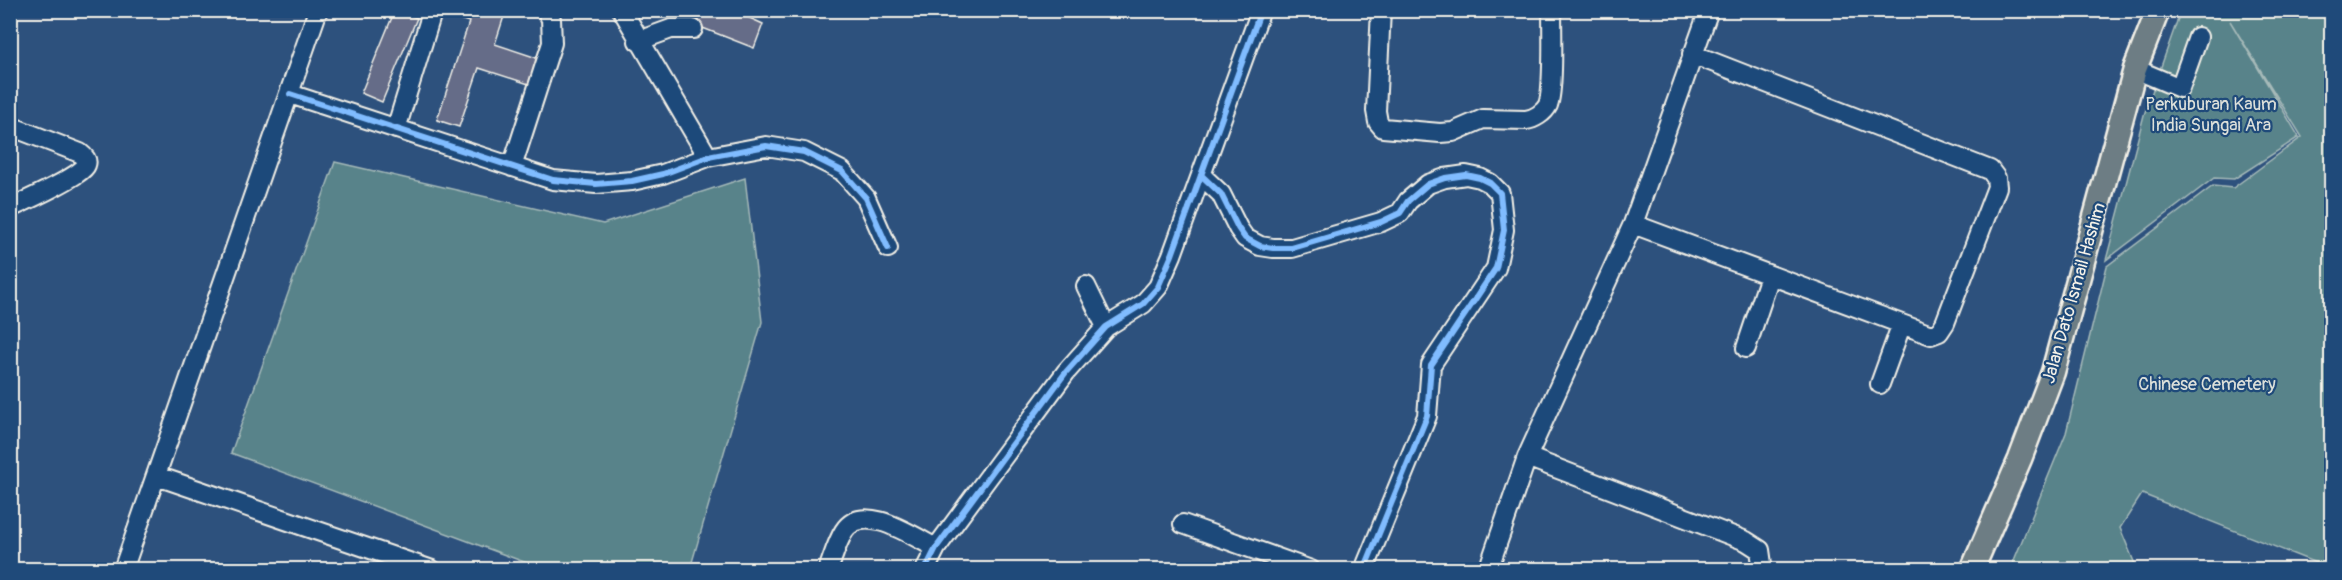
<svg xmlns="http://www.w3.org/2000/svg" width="2342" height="580" font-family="Pangolin,sans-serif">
<rect width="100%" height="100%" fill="#2d517d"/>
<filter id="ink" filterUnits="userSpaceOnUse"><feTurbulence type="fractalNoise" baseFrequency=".0167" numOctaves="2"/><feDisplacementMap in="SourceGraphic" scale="12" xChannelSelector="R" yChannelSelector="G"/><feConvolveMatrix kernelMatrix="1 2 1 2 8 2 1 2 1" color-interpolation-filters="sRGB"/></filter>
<g filter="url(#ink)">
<path fill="#58838a" stroke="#a6bab9" stroke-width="1.5" d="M2181 10 2331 11V569L2142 494 2120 528 2137 569 2010 570 2066 433 2107 266 2213 186 2233 188 2302 137 2230 21 2299 137 2234 179 2214 178 2106 260 2144 115Z
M335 162 603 224 745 178 762 322 690 569H543L231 453Z"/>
<path fill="#656c88" stroke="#f4f1e8" stroke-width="1.5" d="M395 10 417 18 382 102 361 93Z
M433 10H506L495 44 543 60 535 86 479 68 459 127 437 120 469 22Z
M680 10H732L763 24 754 48 677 18Z"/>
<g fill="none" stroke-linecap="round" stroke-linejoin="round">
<defs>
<path id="minor" d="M622 10 708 157
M1381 10 1376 111 1378 122 1383 128 1440 133 1453 132 1483 119 1526 120C1534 119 1544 113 1548 105 1554 89 1552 30 1552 10
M638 41 671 29H693
M2135 69 2180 88 2198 37
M290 94 553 180 596 184 632 181 663 174 708 157 766 146 804 152 842 171 866 198 888 248
M10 126 80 153C84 156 88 160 86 165 83 175 23 202 10 208
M396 129 430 19
M512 167 552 43 551 19 546 10
M1201 175 1221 194 1238 228 1245 238 1260 246 1273 248H1292L1381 222 1400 213 1408 201 1428 184 1445 178 1466 175 1480 178 1490 183 1500 193 1504 230 1496 268 1431 365 1427 416 1364 570
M1633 224 1931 335 1939 332 1945 323 1997 187 1996 178 1990 170 1692 54
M1086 286 1106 327
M1746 348 1770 276
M1880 384 1901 326
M1527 457 1746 541 1760 550 1762 564 1761 570
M157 476 432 570
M1183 524 1311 570
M123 570 318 10
M828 570C833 557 837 542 844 531 863 501 914 537 936 548
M925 570 936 548 1066 372 1106 327 1143 304 1158 287 1172 255 1261 10
M1488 570 1527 457 1633 224 1709 10"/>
<path id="major" d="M1972 570 2020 459 2053 372 2135 69 2158 10"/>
</defs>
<use href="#minor" stroke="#f4f1e8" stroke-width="22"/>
<use href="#major" stroke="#f4f1e8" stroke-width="27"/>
<use href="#minor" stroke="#1f4a7a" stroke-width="18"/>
<use href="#major" stroke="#6d7d84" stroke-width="22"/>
<defs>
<path id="cycleway" d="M290 94 553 180 596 184 632 181 663 174 708 157 766 146 804 152 842 171 866 198 888 248
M1201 175 1221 194 1238 228 1245 238 1260 246 1273 248H1292L1381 222 1400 213 1408 201 1428 184 1445 178 1466 175 1480 178 1490 183 1500 193 1504 230 1496 268 1431 365 1427 416 1364 570
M925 570 936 548 1066 372 1106 327 1143 304 1158 287 1172 255 1261 10"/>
</defs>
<use href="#cycleway" stroke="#1f4a7a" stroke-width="10"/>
<use href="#cycleway" stroke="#80bcff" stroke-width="6"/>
</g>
</g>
<g text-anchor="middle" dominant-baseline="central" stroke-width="4.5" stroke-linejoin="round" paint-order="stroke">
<g font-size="18" fill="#dde0da" stroke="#1f4a7a">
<text x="2211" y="104">Perkuburan Kaum<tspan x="2211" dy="21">India Sungai Ara</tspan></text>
<text x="2207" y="384">Chinese Cemetery</text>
</g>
<g font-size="18" fill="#f4f1e8" stroke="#1f4a7a">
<text transform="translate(2074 293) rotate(-74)">Jalan Dato Ismail Hashim</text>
</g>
</g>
<rect width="2342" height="580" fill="none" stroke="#1f4a7a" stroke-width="36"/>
<rect x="18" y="18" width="2306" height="544" fill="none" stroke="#f4f1e8" stroke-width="2" filter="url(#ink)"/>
</svg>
